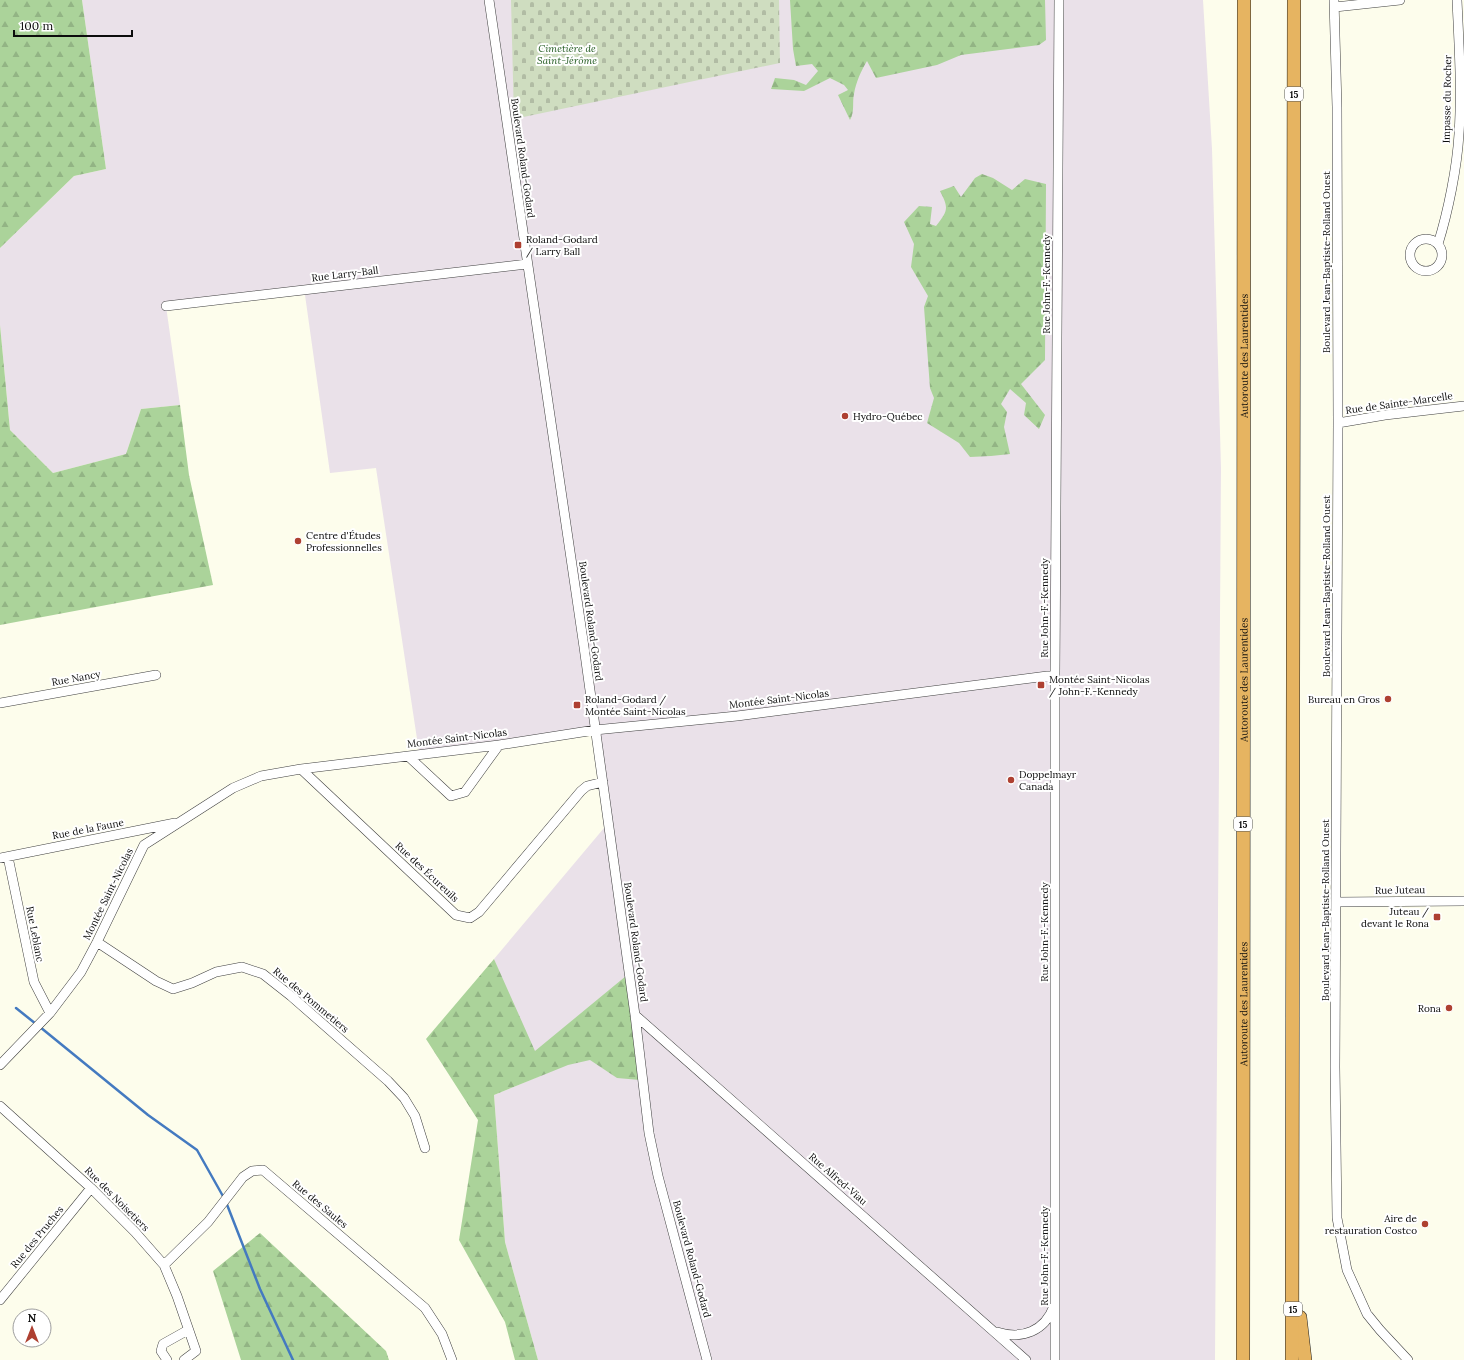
<svg xmlns="http://www.w3.org/2000/svg" width="1464" height="1360" font-family="Lora,serif">
<defs>
<pattern id="forest-firs" width="22" height="20" patternUnits="userSpaceOnUse"><rect width="22" height="20" fill="#abd39a"/><path d="M5 1l3.5 6h-7zM16 11l3.5 6h-7z" fill="#92b484"/></pattern>
<pattern id="cemetery-stones" width="16" height="16" patternUnits="userSpaceOnUse"><rect width="16" height="16" fill="#cfddc0"/><path d="M2 7V4a2 2 0 0 1 4 0v3zM10 15v-3a2 2 0 0 1 4 0v3z" fill="#b1bca4"/></pattern>
</defs>
<rect width="100%" height="100%" fill="#fdfdec"/>
<path fill="#eae1e9" d="M82 0H1203L1212 149 1221 468 1215 1360H538L505 1242 494 1095 540 1076 494 959 604 828 595 730 419 752 376 468 330 473 305 295 166 306 180 405 141 409 126 454 53 473 10 430 0 325V248L74 176 106 169Z"/>
<path fill="url(#forest-firs)" d="M0 0H82L106 169 74 176 0 248Z
M790 0H1045L1046 40 1039 45 961 55 937 65 876 78 867 61C861 71 856 82 854 94 852 103 855 111 850 120L838 95 848 90 844 85 830 78 804 91 771 89 775 78 794 80 806 85 818 71 812 64 796 66 793 49Z
M982 174 993 178 1012 190 1025 179 1046 184 1045 360 1021 384 1045 415 1039 429 1024 415 1026 403 1010 389 1001 404 1007 412 1004 427 1010 454 991 456 970 457 959 443 927 423 934 398 930 388 924 307 928 296 911 267 914 244 904 222 919 206 932 207 930 224 936 226C948 211 949 208 940 191L954 186 961 197 975 178Z
M0 325 10 430 53 473 126 454 141 409 180 405 189 475 213 585 0 625Z
M494 959 535 1051 626 976 640 1080 617 1078 590 1060 568 1065 494 1095 505 1242 538 1360H515L505 1322 459 1240 478 1120 426 1039Z
M260 1233 386 1351 389 1360H241L213 1271Z"/>
<path fill="url(#cemetery-stones)" d="M511 0H779L780 63 514 119Z"/>
<g fill="none" stroke-linecap="round" stroke-linejoin="round">
<path stroke="#447ac0" stroke-width="2.5" d="M16 1008 36 1024
M40 1027 148 1115 197 1150 224 1198
M226 1202 260 1289 293 1360"/>
<defs>
<path id="minor" d="M489 0 584 647 635 1015 649 1133 658 1176 707 1360
M1334 0 1337 107 1338 423 1335 1067 1337 1218 1347 1270 1367 1314 1380 1330 1408 1360
M1335 7 1400 0
M1410 255a16 16 0 1 1 32 0a16 16 0 1 1-32 0Z
M1438 244C1448 212 1457 168 1459 134 1462 89 1459 45 1457 0
M166 306 527 264
M1338 423 1385 415 1464 406
M0 703 156 675
M408 756 451 796 465 792 499 745
M301 769 456 915 470 918 479 912 581 791 587 786 603 782
M8 857 34 982 50 1013
M0 858 175 823
M1336 902 1464 901
M97 942 156 981 173 989 192 983 216 972 242 967 263 974 291 996 388 1081 404 1098 415 1116 425 1148
M635 1015 1026 1360
M0 1065 50 1013 81 972 97 942 144 845 233 788 261 776 301 769 499 745 595 730 737 716 1055 675
M0 1106 91 1188 135 1232 164 1265 177 1296 196 1351 184 1360
M164 1265 208 1222 243 1177 252 1171 263 1170 425 1308 442 1334 452 1360
M0 1300 91 1188
M997 1332C1022 1340 1045 1331 1054 1306
M167 1360 161 1351 163 1344 188 1330
M1055 1360V675L1059 0"/>
<g id="highway">
<path d="M1300 1317 1305 1360"/>
<path id="s1" d="M1243 1360 1244 0"/>
<path d="M1292 1360 1294 0"/>
</g>
</defs>
<use href="#minor" stroke="#3f3f3f" stroke-width="10"/>
<use href="#highway" stroke="#1d1d1d" stroke-width="14"/>
<use href="#minor" stroke="#fff" stroke-width="9"/>
<use href="#highway" stroke="#e6b461" stroke-width="13"/>
</g>
<g fill="#ae4031" stroke="#fff" stroke-width="1.5">
<rect x="514" y="241" width="8" height="8" rx="2"/>
<circle cx="845" cy="416" r="4"/>
<circle cx="298" cy="541" r="4"/>
<rect x="1037" y="681" width="8" height="8" rx="2"/>
<circle cx="1388" cy="699" r="4"/>
<rect x="573" y="701" width="8" height="8" rx="2"/>
<circle cx="1011" cy="780" r="4"/>
<rect x="1433" y="913" width="8" height="8" rx="2"/>
<circle cx="1449" cy="1008" r="4"/>
<circle cx="1425" cy="1224" r="4"/>
</g>
<g text-anchor="middle" dominant-baseline="central" stroke-width="4" stroke-linejoin="round" paint-order="stroke">
<g fill="#fff" stroke="#555" stroke-width="1">
<rect x="1285" y="87" width="18" height="14" rx="3"/>
<rect x="1234" y="817" width="18" height="14" rx="3"/>
<rect x="1284" y="1302" width="18" height="14" rx="3"/>
</g>
<g font-size="9" font-weight="bold" fill="#0c0c0c">
<text x="1294" y="94">15</text>
<text x="1243" y="824">15</text>
<text x="1293" y="1309">15</text>
</g>
<g font-size="10" font-style="italic" fill="#255d23" stroke="#fff">
<text x="567" y="48">Cimetière de<tspan x="567" dy="12">Saint-Jérôme</tspan></text>
</g>
<g font-size="10" fill="#0c0c0c" stroke="#fff">
<text transform="translate(1447 99) rotate(-89)">Impasse du Rocher</text>
<text transform="translate(523 158) rotate(82)">Boulevard Roland-Godard</text>
<text transform="translate(1326 262) rotate(-90)">Boulevard Jean-Baptiste-Rolland Ouest</text>
<text transform="translate(345 274) rotate(-7)">Rue Larry-Ball</text>
<text transform="translate(1046 284) rotate(-90)">Rue John-F.-Kennedy</text>
<text stroke="none"><textPath href="#s1" startOffset="1004">Autoroute des Laurentides</textPath></text>
<text transform="translate(1399 403) rotate(-8)">Rue de Sainte-Marcelle</text>
<text transform="translate(1326 586) rotate(-90)">Boulevard Jean-Baptiste-Rolland Ouest</text>
<text transform="translate(1044 608) rotate(-90)">Rue John-F.-Kennedy</text>
<text transform="translate(591 621) rotate(82)">Boulevard Roland-Godard</text>
<text transform="translate(76 678) rotate(-10)">Rue Nancy</text>
<text stroke="none"><textPath href="#s1" startOffset="680">Autoroute des Laurentides</textPath></text>
<text transform="translate(779 699) rotate(-7)">Montée Saint-Nicolas</text>
<text transform="translate(457 738) rotate(-7)">Montée Saint-Nicolas</text>
<text transform="translate(88 829) rotate(-11)">Rue de la Faune</text>
<text transform="translate(427 872) rotate(43)">Rue des Écureuils</text>
<text transform="translate(1400 890) rotate(-1)">Rue Juteau</text>
<text transform="translate(108 894) rotate(-64)">Montée Saint-Nicolas</text>
<text transform="translate(1325 910) rotate(-90)">Boulevard Jean-Baptiste-Rolland Ouest</text>
<text transform="translate(1044 932) rotate(-90)">Rue John-F.-Kennedy</text>
<text transform="translate(35 934) rotate(79)">Rue Leblanc</text>
<text transform="translate(636 942) rotate(82)">Boulevard Roland-Godard</text>
<text transform="translate(311 1000) rotate(40)">Rue des Pommetiers</text>
<text stroke="none"><textPath href="#s1" startOffset="356">Autoroute des Laurentides</textPath></text>
<text transform="translate(838 1179) rotate(41)">Rue Alfred-Viau</text>
<text transform="translate(117 1199) rotate(45)">Rue des Noisetiers</text>
<text transform="translate(320 1204) rotate(40)">Rue des Saules</text>
<text transform="translate(37 1237) rotate(-51)">Rue des Pruches</text>
<text transform="translate(1044 1256) rotate(-90)">Rue John-F.-Kennedy</text>
<text transform="translate(692 1259) rotate(75)">Boulevard Roland-Godard</text>
</g>
<g font-size="10" fill="#0c0c0c" stroke="#fff" text-anchor="start">
<text x="526" y="239">Roland-Godard<tspan x="526" dy="12">/ Larry Ball</tspan></text>
<text x="853" y="416">Hydro-Québec</text>
<text x="306" y="535">Centre d'Études<tspan x="306" dy="12">Professionnelles</tspan></text>
<text x="1049" y="679">Montée Saint-Nicolas<tspan x="1049" dy="12">/ John-F.-Kennedy</tspan></text>
<text x="585" y="699">Roland-Godard /<tspan x="585" dy="12">Montée Saint-Nicolas</tspan></text>
<text x="1380" y="699" text-anchor="end">Bureau en Gros</text>
<text x="1019" y="774">Doppelmayr<tspan x="1019" dy="12">Canada</tspan></text>
<text x="1429" y="911" text-anchor="end">Juteau /<tspan x="1429" dy="12">devant le Rona</tspan></text>
<text x="1441" y="1008" text-anchor="end">Rona</text>
<text x="1417" y="1218" text-anchor="end">Aire de<tspan x="1417" dy="12">restauration Costco</tspan></text>
</g>
</g>
<g transform="translate(32 1328)"><circle r="19" fill="#ffffff" stroke="#9e9e9e"/>
<path d="M0-3L7 15L0 10L-7 15Z" fill="#ae4031"/>
<text y="-6" font-size="11" font-weight="bold" text-anchor="middle" fill="#0c0c0c">N</text>
</g>
<path d="M14 30v6h118v-6" fill="none" stroke="#0c0c0c" stroke-width="2"/>
<text x="20" y="30" font-size="12" fill="#0c0c0c" stroke="#ffffff" stroke-width="3" paint-order="stroke">100 m</text>
</svg>
